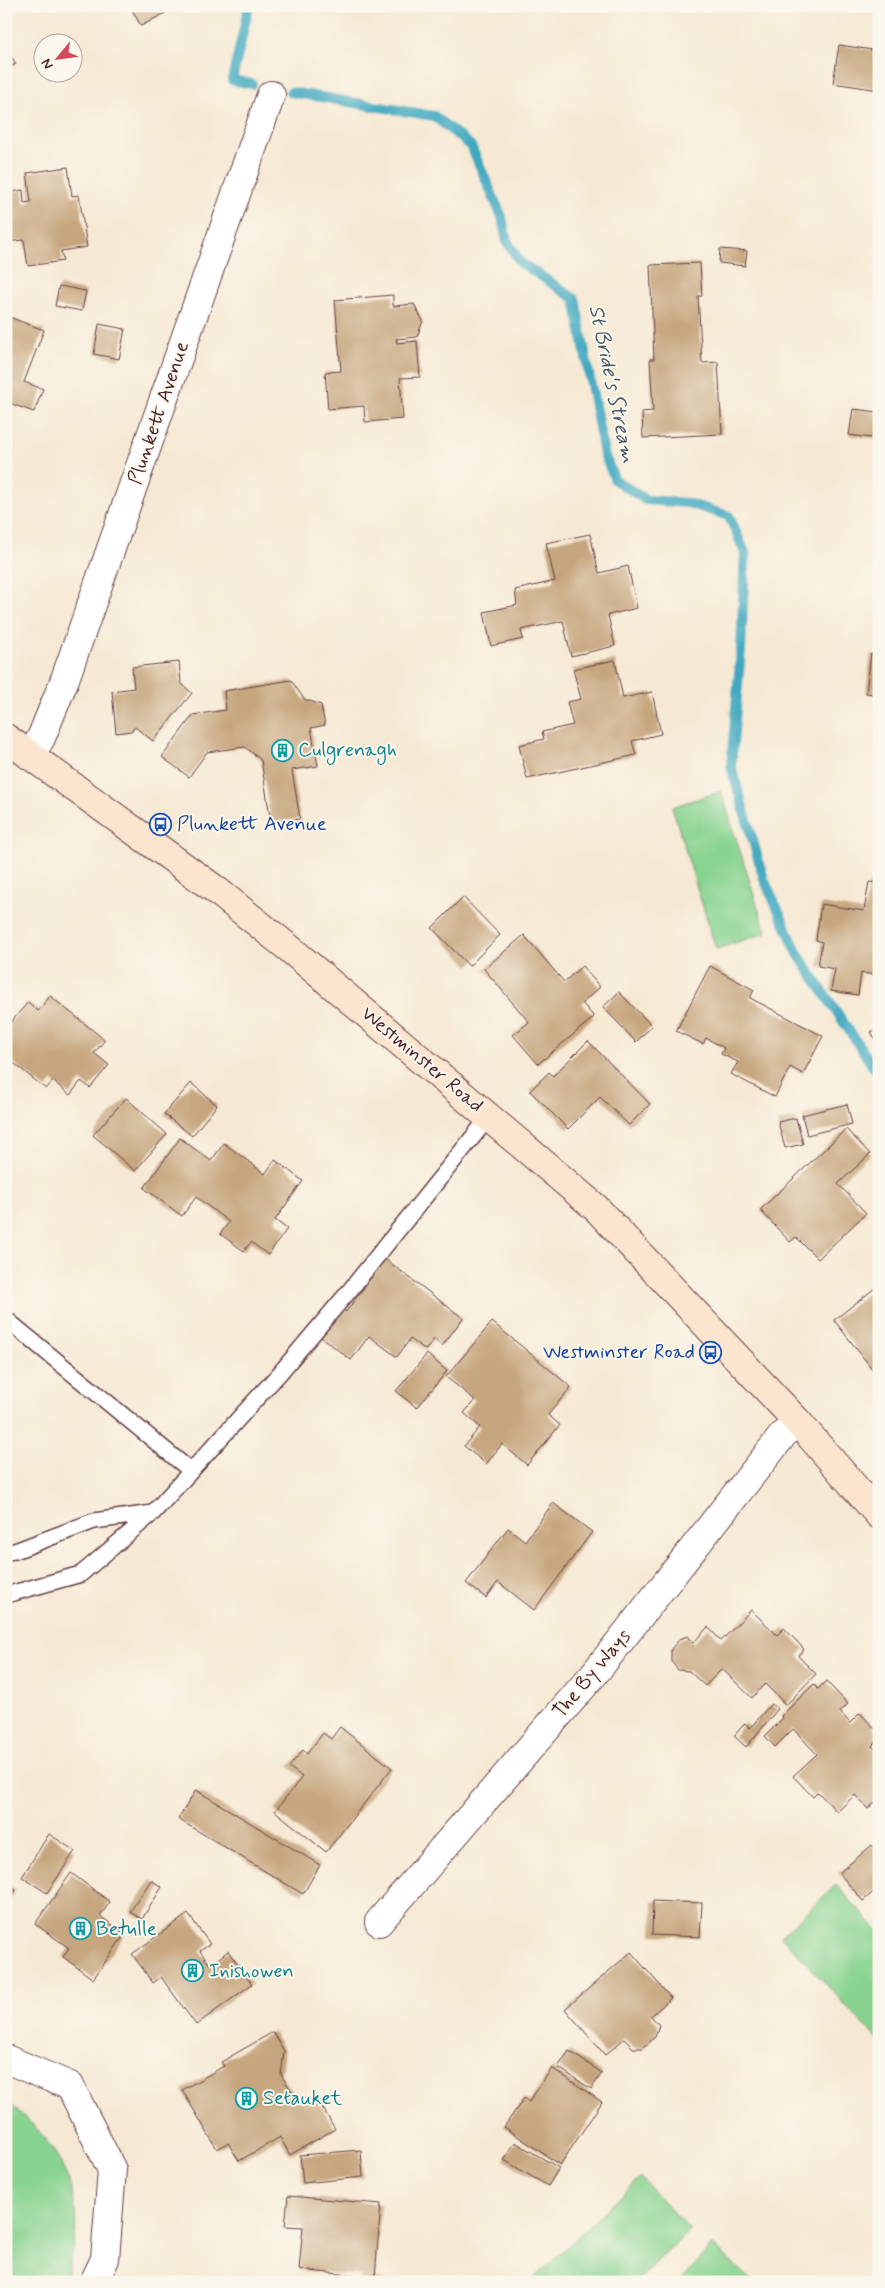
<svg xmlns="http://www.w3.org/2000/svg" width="885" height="2288" font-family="Mynerve,sans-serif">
<rect width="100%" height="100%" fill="#fbf7ec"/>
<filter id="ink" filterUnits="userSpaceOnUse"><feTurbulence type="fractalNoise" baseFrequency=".02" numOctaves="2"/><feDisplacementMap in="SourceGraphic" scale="10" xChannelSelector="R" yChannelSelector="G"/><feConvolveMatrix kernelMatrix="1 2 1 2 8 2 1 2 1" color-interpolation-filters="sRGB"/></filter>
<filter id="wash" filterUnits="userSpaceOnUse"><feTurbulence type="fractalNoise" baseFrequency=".0096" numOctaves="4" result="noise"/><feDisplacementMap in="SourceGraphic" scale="20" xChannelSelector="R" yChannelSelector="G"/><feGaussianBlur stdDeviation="1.12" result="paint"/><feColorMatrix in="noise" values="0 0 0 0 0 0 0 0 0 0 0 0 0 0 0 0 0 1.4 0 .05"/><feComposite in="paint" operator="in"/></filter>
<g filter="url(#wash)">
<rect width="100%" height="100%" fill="#f6e9d4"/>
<path fill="#88d390" stroke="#69795e" d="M721 791 766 933 716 949 672 807Z
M836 1885 879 1931V2041L781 1936Z
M6 2102C68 2147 92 2209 64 2282H6Z
M640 2177 690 2230 636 2282H530Z
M712 2245 753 2282H680Z"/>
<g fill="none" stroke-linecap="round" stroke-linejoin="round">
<path stroke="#40a8c0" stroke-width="10" d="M249 6 232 80 252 84
M290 92 434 116 471 146 502 217 507 241 520 262 575 299 604 454 615 480 646 500 687 503 729 516 745 553 741 649 731 766 764 879 798 954 874 1068"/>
</g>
<g id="blocks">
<path fill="#c6a67e" d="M130 6H178L141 26Z
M839 45 879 51V90L833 83Z
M6 48 16 64 6 69Z
M68 167 72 196 79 195 87 247 61 251 63 261 28 266 24 240 6 242V193L23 190 24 203 31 202 27 173Z
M720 249 747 251 745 266 719 263Z
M700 263 702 296H698L702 363 718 362 722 434 643 438 642 412 653 411 650 359H654L650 265Z
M59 286 86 291 82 311 55 306Z
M393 295V306L414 304 423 321 417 337 396 339 397 343 417 341 420 377 400 378 403 419 365 422 364 406 328 409 325 372 341 371 335 300Z
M6 316 44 330 24 382 43 389 34 412 6 402Z
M99 324 125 329 119 359 94 354Z
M853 409 879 412V439L849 435Z
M590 534 599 573 628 566 637 608 608 615 615 646 571 656 563 621 521 630 523 639 491 646 484 612 517 605 515 590 555 581 546 543Z
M871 654 879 656V695L866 693Z
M615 660 623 698 652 692 661 734 632 741 636 755 527 779 519 745 544 739 542 732 573 725 567 702 581 699 573 669Z
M179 662 181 683 192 693 153 741 135 727 131 731 116 733 112 691 134 688 132 667Z
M291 680 304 699 321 705 325 725 311 728 318 766 292 770 300 819 271 823 261 760 245 747 207 752 189 777 162 757 193 715 226 710 224 691Z
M869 882 879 883V951L875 975 861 973 858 995 831 991 835 969 818 966 822 942 816 940 821 904 864 911Z
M463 897 500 935 469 966 432 928Z
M524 935 564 982 582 966 600 987 582 1003 594 1017 538 1064 513 1035 529 1022 484 969Z
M710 966 754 990 750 998 823 1036 803 1074 790 1067 775 1097 731 1074 738 1062 721 1054 724 1048 706 1038 703 1044 676 1031Z
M619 992 652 1026 636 1042 603 1007Z
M50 996 105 1040 94 1053 109 1065 90 1088 81 1081 70 1095 53 1081 46 1089 6 1057V1028L28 1002 38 1011Z
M879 1028V1045L871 1032Z
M588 1041 650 1104 629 1125 600 1097 568 1129 530 1091 549 1072 553 1076Z
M191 1083 217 1105 192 1136 164 1114Z
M126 1098 167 1134 135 1171 93 1135Z
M847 1104 852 1124 807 1135 802 1115Z
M796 1118 803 1144 785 1148 778 1122Z
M846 1129 870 1154 838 1184 866 1213 818 1259 796 1237 790 1242 760 1210Z
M180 1138 211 1161 224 1143 265 1174 275 1160 303 1181 275 1220 287 1229 268 1255 251 1242 244 1251 220 1234 229 1222 196 1197 182 1216 144 1188Z
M385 1259 463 1318 442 1346 434 1339 426 1350 410 1339 397 1357 369 1336 351 1360 321 1337 342 1309 346 1312Z
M879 1285V1365L873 1370 834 1320Z
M492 1322 571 1387 548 1415 560 1425 527 1465 502 1444 486 1464 464 1446 480 1427 464 1413 475 1400 446 1377Z
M427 1354 447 1371 417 1408 396 1391Z
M553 1503 592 1532 534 1610 498 1582 486 1598 466 1583 508 1528 525 1541Z
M751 1610 777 1635 784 1628 804 1649 798 1656 816 1674 786 1705 765 1684 752 1698 722 1669 705 1686 689 1671 678 1670 671 1661V1649L680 1639 687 1636 693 1643 708 1627 721 1641Z
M826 1681 848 1704 840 1712 850 1723 860 1713 879 1733V1739L872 1746 879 1753V1799L868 1809 855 1795 837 1812 818 1792 813 1797 793 1776 817 1754 793 1729 775 1747 765 1736 783 1718 781 1716 814 1684 818 1689Z
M771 1704 778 1709 746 1747 734 1736 745 1723 750 1728Z
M340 1727 392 1768 326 1852 275 1811 302 1777 289 1767 303 1750 307 1754 323 1733 331 1739Z
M196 1790 320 1865 303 1894 178 1819Z
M49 1834 75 1851 47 1893 22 1877Z
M872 1845 879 1852V1887L863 1901 839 1873Z
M71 1873 110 1902 100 1916 125 1934 93 1979 63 1957 69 1948 35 1924Z
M151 1880 162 1887 142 1919 130 1912Z
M6 1884 16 1890 6 1906Z
M653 1901 702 1903 700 1937 652 1935Z
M188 1914 210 1944 200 1951 210 1965 228 1951 252 1984 196 2025 161 1977 153 1983 132 1954Z
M631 1952 671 1998 651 2016 659 2025 655 2037 643 2048H633L624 2039 605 2055 565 2009Z
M273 2032 284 2051 281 2075 295 2096 318 2100 335 2129 290 2155 280 2137 239 2161 228 2143 217 2149 182 2090 224 2066 221 2062Z
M569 2051 602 2073 591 2089 558 2067Z
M552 2068 602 2102 560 2165 504 2127 524 2098 529 2102Z
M515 2142 559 2168 548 2186 504 2160Z
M361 2150 363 2177 303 2183 300 2155Z
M288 2196 381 2204 375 2277 391 2282H360L361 2276 299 2270 303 2227 285 2226Z"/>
</g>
</g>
<g filter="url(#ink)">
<use href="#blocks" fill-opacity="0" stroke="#643d44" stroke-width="1"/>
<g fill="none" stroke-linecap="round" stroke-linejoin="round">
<defs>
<path id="lane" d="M6 1319 191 1471
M6 1552 15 1551 94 1521 153 1513
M6 1595 81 1574 153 1513 279 1374 350 1290 489 1117"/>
<path id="street" d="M30 756 41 738 65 679 271 95
M379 1922 594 1674 783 1435 797 1421
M6 2059 70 2086 112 2170 105 2259 94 2282"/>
<path id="secondary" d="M6 738 216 890 290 949 596 1208 797 1421 879 1515"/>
</defs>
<use href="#lane" stroke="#643d44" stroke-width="18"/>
<use href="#street" stroke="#643d44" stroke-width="30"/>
<use href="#secondary" stroke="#643d44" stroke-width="30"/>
<use href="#lane" stroke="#fff" stroke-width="15"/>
<use href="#street" stroke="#fff" stroke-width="28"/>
<use href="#secondary" stroke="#fbe5cf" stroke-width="28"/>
</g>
</g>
<defs>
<symbol id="building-ring" viewBox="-11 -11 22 22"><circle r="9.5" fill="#fbf7ec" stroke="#0f9aa8" stroke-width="1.5"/><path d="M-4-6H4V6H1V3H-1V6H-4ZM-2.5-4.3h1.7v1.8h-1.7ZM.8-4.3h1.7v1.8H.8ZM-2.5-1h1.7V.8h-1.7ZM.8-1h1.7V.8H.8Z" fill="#0f9aa8"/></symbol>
<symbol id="bus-ring" viewBox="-11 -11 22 22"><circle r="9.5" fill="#fbf7ec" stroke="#1a4fb4" stroke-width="1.5"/><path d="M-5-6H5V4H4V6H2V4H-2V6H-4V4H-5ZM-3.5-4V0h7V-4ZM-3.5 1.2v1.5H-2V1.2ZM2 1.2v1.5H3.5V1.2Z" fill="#1a4fb4"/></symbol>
</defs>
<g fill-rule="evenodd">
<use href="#building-ring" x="270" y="738" width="25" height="25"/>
<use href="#bus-ring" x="148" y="812" width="25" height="25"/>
<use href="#bus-ring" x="698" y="1340" width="25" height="25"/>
<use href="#building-ring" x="68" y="1916" width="25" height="25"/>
<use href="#building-ring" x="180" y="1958" width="25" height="25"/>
<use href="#building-ring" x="234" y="2086" width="25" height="25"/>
</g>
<g text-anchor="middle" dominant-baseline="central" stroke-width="4" stroke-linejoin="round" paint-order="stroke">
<g font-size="20" fill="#4a1f2b" stroke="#fbf7ec">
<text transform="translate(159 413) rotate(-71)">Plunkett Avenue</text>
<text transform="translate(422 1060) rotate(40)">Westminster Road</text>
<text transform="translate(592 1674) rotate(-50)">The By Ways</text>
</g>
<g font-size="20" fill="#0d838f" stroke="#fbf7ec" text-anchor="start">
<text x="298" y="750">Culgrenagh</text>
<text x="96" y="1929">Betulle</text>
<text x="209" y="1971">Inishowen</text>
<text x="263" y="2098">Setauket</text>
</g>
<g font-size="20" fill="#164399" stroke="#fbf7ec" text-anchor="start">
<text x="177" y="824">Plunkett Avenue</text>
<text x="695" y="1352" text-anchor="end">Westminster Road</text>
</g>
<g font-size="21" font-style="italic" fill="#465667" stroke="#fbf7ec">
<text transform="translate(612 384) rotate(78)">St Bride's Stream</text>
</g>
</g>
<rect width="885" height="2288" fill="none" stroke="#fbf7ec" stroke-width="25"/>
<g transform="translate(58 58) rotate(241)"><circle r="24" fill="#fbf7ec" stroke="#b4a19f"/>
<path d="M0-4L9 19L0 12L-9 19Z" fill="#d1495b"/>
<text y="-8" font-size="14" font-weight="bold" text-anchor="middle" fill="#4a1f2b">N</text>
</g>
</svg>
